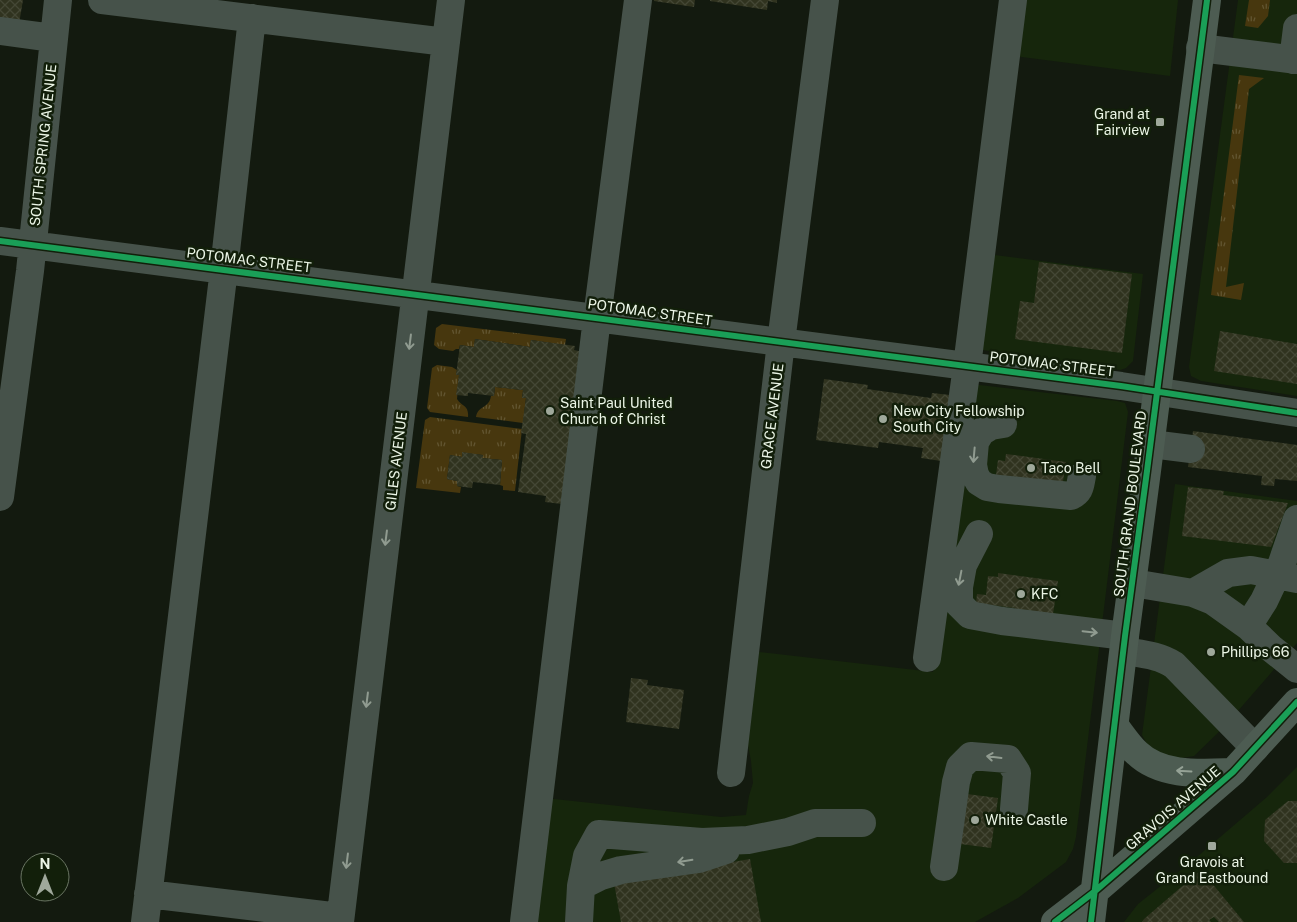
<svg xmlns="http://www.w3.org/2000/svg" width="1297" height="922" font-family="'Public Sans',sans-serif">
<defs>
<pattern id="grass-tufts" width="24" height="20" patternUnits="userSpaceOnUse" patternTransform="scale(1.25)"><rect width="24" height="20" fill="#47370e"/><path d="M3 7l-1-3M5 7V3M7 7l1-3M15 17l-1-3M17 17v-4M19 17l1-3" fill="none" stroke="#625531"/></pattern>
<pattern id="building-cross-hatch" width="8" height="8" patternUnits="userSpaceOnUse" patternTransform="scale(1.25)"><rect width="8" height="8" fill="#30331f"/><path d="M0 0l8 8M0 8l8-8" fill="none" stroke="#444735"/></pattern>
</defs>
<rect width="100%" height="100%" fill="#131a0f"/>
<path fill="#16260c" d="M1013 0H1178L1170 76 1006 55Z
M1238 0H1297V396L1201 381 1191 376 1189 367Z
M987 254 1143 274 1133 361 1126 368 1120 370 976 349Z
M971 384 1117 401 1125 403 1128 412 1076 837 1073 849 1066 862 1018 898 975 922H532L545 798 721 817 746 815 749 796 753 783 751 761 748 745 759 652 933 672Z
M1175 484 1297 501V643L1224 727 1194 756 1182 758H1168L1148 746 1142 735Z
M1297 767V922H1124L1138 904 1191 862 1267 797Z"/>
<path fill="url(#grass-tufts)" d="M1249 0H1270L1268 16 1258 28 1245 26Z
M1239 75 1264 78 1249 89 1226 287 1244 283 1241 300 1211 295Z
M442 324 566 339 565 345 531 340 530 347 475 339 474 347 460 345 459 349H456L453 351 439 349 434 345 436 328Z
M437 365 452 367 457 370 456 375H459L457 399C462 407 469 405 468 417L430 412 427 408 432 368Z
M495 387 523 390 522 398H526L523 423 476 417C478 405 489 409 491 396H494Z
M430 417 522 429 515 491 503 490V486L500 485 502 460 482 458 483 455 462 453V457L450 455 447 479 457 481V486L461 487 460 493 416 488 425 420Z"/>
<path fill="url(#building-cross-hatch)" d="M0 0H23L19 24 0 21Z
M654 0H695L694 7 654 1Z
M710 0H777V3L768 1 767 10 710 1Z
M1039 262 1132 274 1122 353 1015 339 1020 301 1034 303Z
M1220 331 1297 344V384L1214 371Z
M475 339 530 347 531 340 575 346 574 350 583 352 562 504 545 502 546 496 518 492 526 434 521 433 526 398H522L523 390 495 387 494 396 468 393V396L456 395 459 375H456L460 345 474 347Z
M824 379 868 385 867 389 931 398 932 393 950 395 941 461 921 458 923 448 879 442 878 448 816 440Z
M1193 431 1297 445V481L1275 479 1274 486 1261 485 1262 476 1188 467Z
M462 452 483 455 482 458 502 460 500 485 473 482 472 488 457 486V481L447 479 450 455 462 457Z
M1006 454 1066 462 1062 488 996 475 998 460 1005 461Z
M1188 487 1224 491 1223 495 1288 503 1271 547 1182 536Z
M998 573 1058 581 1053 614 1014 615 1015 608 976 603 977 594 986 595 988 576 998 577Z
M631 678 648 680 647 685 684 690 679 729 626 722Z
M959 793 998 798 991 848 953 843Z
M1288 801H1297V863H1284L1264 841 1265 820Z
M750 859 761 922H621L614 883Z
M1201 870 1244 922H1219L1214 917 1209 920 1211 922H1142L1144 919Z"/>
<g fill="none" stroke-linecap="round" stroke-linejoin="round">
<path stroke="#46524a" stroke-width="28" d="M102 0 446 42
M0 31 53 38
M1200 48 1297 60
M1293 60 1297 28
M0 241 1121 386 1297 413
M1003 424 991 426 981 432 975 442 973 465 975 475 979 482 987 487 999 489 1071 496C1081 491 1080 485 1082 476
M1151 444 1191 449
M0 497 30 271 58 0
M979 534 963 565 959 587V604L970 615 1002 621 1125 636
M1133 583 1193 593 1213 601 1248 626 1272 649 1297 669
M1193 593 1228 573 1251 570 1297 579
M1248 626 1264 601 1282 563 1297 519
M1124 651C1141 654 1159 655 1174 665L1255 748
M927 658 967 366 1013 0
M731 773 781 342 825 0
M944 867 956 782 960 767 971 756 1008 759 1017 773 1014 809
M581 886 587 856 599 834 702 842 748 840 788 832 815 823H862
M148 894 340 917
M145 922 224 269 252 18
M340 922 451 0
M524 922 597 318 638 0
M579 922 581 886 601 876 621 870 699 859 726 850"/>
<path stroke="#4d5c52" stroke-width="28" d="M1115 726C1122 735 1129 746 1137 753 1162 777 1202 773 1233 772
M1055 922 1094 892 1233 772 1297 702
M1091 922 1125 636 1147 471 1207 0"/>
<defs>
<path id="cycleway" d="M0 241 1121 386 1297 413
M1055 922 1094 892 1233 772 1297 702
M1091 922 1125 636 1147 471 1207 0"/>
</defs>
<use href="#cycleway" stroke="#121f0a" stroke-width="9"/>
<use href="#cycleway" stroke="#1a9f57" stroke-width="6"/>
</g>
<defs><path id="oneway-shaft" d="M-6 0H5M1.5-3L5.5 0L1.5 3" fill="none" stroke-width="1.6" stroke-linecap="round" stroke-linejoin="round" transform="scale(1.25)"/></defs>
<g stroke="#909b90">
<use href="#oneway-shaft" transform="translate(410 342) rotate(97)"/>
<use href="#oneway-shaft" transform="translate(974 455) rotate(95)"/>
<use href="#oneway-shaft" transform="translate(386 538) rotate(97)"/>
<use href="#oneway-shaft" transform="translate(960 578) rotate(101)"/>
<use href="#oneway-shaft" transform="translate(1090 632) rotate(6)"/>
<use href="#oneway-shaft" transform="translate(367 700) rotate(97)"/>
<use href="#oneway-shaft" transform="translate(994 757) rotate(-173)"/>
<use href="#oneway-shaft" transform="translate(347 861) rotate(97)"/>
<use href="#oneway-shaft" transform="translate(685 861) rotate(171)"/>
</g>
<use stroke="#94a195" href="#oneway-shaft" transform="translate(1184 771) rotate(-177)"/>
<g fill="#9fa89b" stroke="#121f0a" stroke-width="2">
<rect x="1155" y="117" width="10" height="10" rx="2.5"/>
<circle cx="550" cy="411" r="5"/>
<circle cx="883" cy="419" r="5"/>
<circle cx="1031" cy="468" r="5"/>
<circle cx="1021" cy="594" r="5"/>
<circle cx="1211" cy="652" r="5"/>
<circle cx="975" cy="820" r="5"/>
<rect x="1207" y="841" width="10" height="10" rx="2.5"/>
</g>
<g text-anchor="middle" dominant-baseline="central" stroke-width="5" stroke-linejoin="round" paint-order="stroke">
<g font-size="14" fill="#ebf5e6" stroke="#121f0a" text-anchor="start">
<text x="1150" y="114" text-anchor="end">Grand at<tspan x="1150" dy="16">Fairview</tspan></text>
<text x="560" y="403">Saint Paul United<tspan x="560" dy="16">Church of Christ</tspan></text>
<text x="893" y="411">New City Fellowship<tspan x="893" dy="16">South City</tspan></text>
<text x="1041" y="468">Taco Bell</text>
<text x="1031" y="594">KFC</text>
<text x="1221" y="652">Phillips 66</text>
<text x="985" y="820">White Castle</text>
<text x="1212" y="862" text-anchor="middle">Gravois at<tspan x="1212" dy="16">Grand Eastbound</tspan></text>
</g>
<g font-size="14" fill="#ebf5e6" stroke="#121f0a">
<text transform="translate(43 145) rotate(-84)">SOUTH SPRING AVENUE</text>
<text transform="translate(249 260) rotate(7)">POTOMAC STREET</text>
<text transform="translate(650 312) rotate(8)">POTOMAC STREET</text>
<text transform="translate(1052 364) rotate(7)">POTOMAC STREET</text>
<text transform="translate(772 416) rotate(-83)">GRACE AVENUE</text>
<text transform="translate(396 461) rotate(-83)">GILES AVENUE</text>
<text transform="translate(1130 504) rotate(-83)">SOUTH GRAND BOULEVARD</text>
<text transform="translate(1173 808) rotate(-41)">GRAVOIS AVENUE</text>
</g>
</g>
<g transform="translate(45 877)"><circle r="24" fill="#121f0a" stroke="#697562"/>
<path d="M0-4L9 19L0 12L-9 19Z" fill="#9fa89b"/>
<text y="-8" font-size="14" font-weight="bold" text-anchor="middle" fill="#ebf5e6">N</text>
</g>
</svg>
